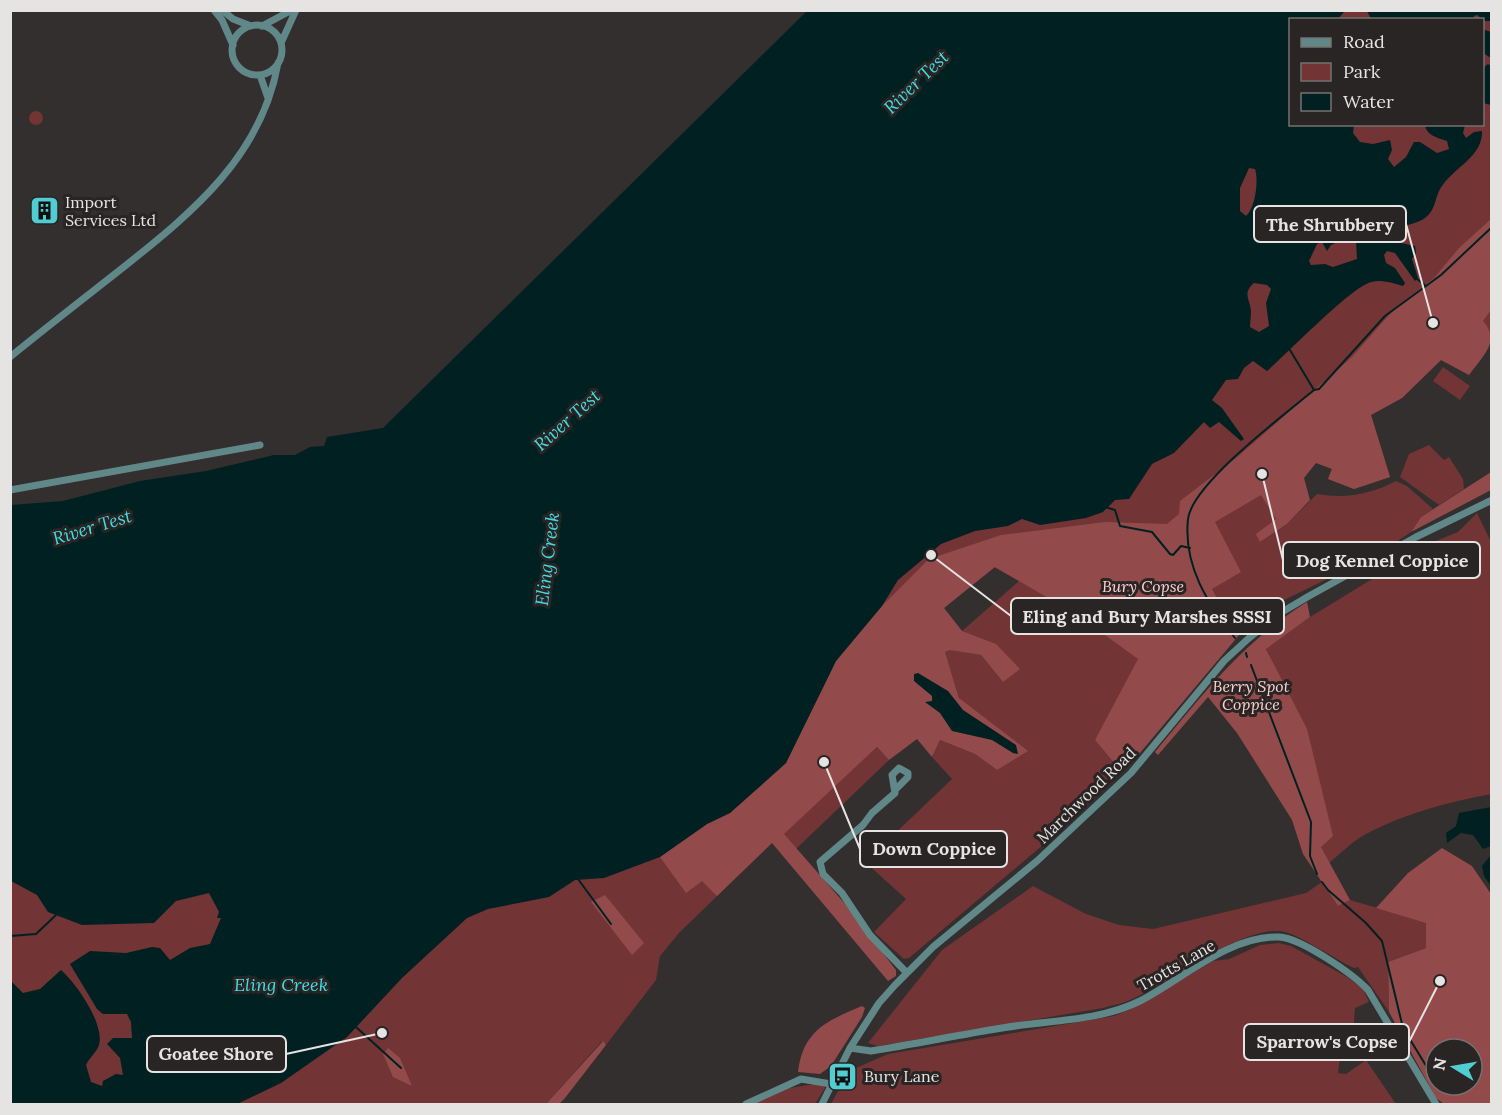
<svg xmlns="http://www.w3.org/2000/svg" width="1502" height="1115" font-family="Lora,serif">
<rect width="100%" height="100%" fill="#332f2e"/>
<path fill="#723434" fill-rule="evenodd" d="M1171 11H1491V341L1469 375 1441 360 1402 398 1371 415 1390 477 1354 489 1328 479 1332 468 1301 458 1277 519 1260 542 1287 524 1317 494C1346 499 1371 494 1396 481L1407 486 1433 509 1421 517 1411 532 1380 553 1266 609 1095 740 1119 769 1102 790 1063 828 909 958 904 959 874 932 906 899 865 862 952 779 932 757 940 740 975 754 997 770 963 710 945 653 783 832 679 933 660 956 656 980 606 1045 602 1041 546 1104H11L10 599 217 534ZM1290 20H1482V124H1290ZM994 567 1019 581 962 631 944 608ZM996 644 1003 682 981 655 950 650Z
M29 118a7 7 0 1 1 14 0a7 7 0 1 1-14 0Z
M1443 367 1470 386 1460 400 1433 381Z
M1429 445 1444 460 1449 457 1463 479 1464 489 1439 505 1400 477 1409 454Z
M1477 513 1491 542V794C1448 802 1406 813 1366 834 1353 841 1341 853 1329 863L1321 847 1285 689 1266 648 1310 617 1431 543 1458 532Z
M877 747 889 760 796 849 783 834Z
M1322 882 1338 906 1350 900 1426 922V948L1388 962 1389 1012 1358 967 1354 968C1336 960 1296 932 1280 931 1238 928 1169 984 1130 1000 1122 1004 1112 1005 1103 1008L878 1046 868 1043 942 950 1033 886 1086 914 1119 925 1153 929 1306 893Z
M1279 943 1291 946 1347 977 1363 989 1369 1002 1355 1008 1353 1035 1341 1050 1338 1073 1346 1074 1366 1060 1396 1104H831L849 1071 888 1054 1114 1016 1131 1009 1213 961 1229 959 1260 945Z
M822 1083 825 1088 815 1104H753L789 1088Z"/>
<path fill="#924b4a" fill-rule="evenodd" d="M1491 219V310L1483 321C1501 342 1483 355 1469 375L1441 360 1402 398 1371 415 1390 477 1354 489 1328 479 1332 469 1316 463 1304 478 1310 500 1287 524 1260 542 1256 534 1276 519 1261 495 1215 522 1241 572 1212 589 1232 626 1245 628 1129 766 1119 769 1095 740 1138 659 1079 616 995 567 944 608 962 631 996 644 1020 669 1003 682 981 655 949 650 945 652 959 698 1028 751 997 770 975 754 940 740 932 757 917 739 889 760 877 747 784 834 846 905 896 970V976L888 981 772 843 717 896 702 881 686 893 660 857 707 824 730 813 786 763 836 661 882 606 929 559 1001 535 1105 522 1167 524 1179 514 1180 501 1236 458 1352 357 1396 307 1434 278 1459 248Z
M1491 472V490L1411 532 1421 517Z
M1307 602 1310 617 1266 649 1307 729 1333 836 1321 847 1350 900 1338 906 1303 854 1292 820 1237 733 1208 697 1158 755 1155 752C1203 694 1243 642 1307 602Z
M1442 848 1472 866 1491 894V1104H1444L1436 1098 1389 1012 1388 962 1426 948V923L1376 908 1408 873ZM1436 1049H1472V1085H1436Z
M605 895 644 943 632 955 591 902Z
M862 1006 865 1008 862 1017 831 1066 820 1074 798 1072C803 1031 826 1021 862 1006Z
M603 1041 606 1045 565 1098 559 1104H546Z
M388 1048 400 1058 412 1086 393 1077 383 1054Z"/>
<path fill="#002022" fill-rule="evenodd" d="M807 11H1352L1344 12 1338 19 1290 20V124L1354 125 1353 133 1360 142 1373 144 1390 140 1392 150 1388 159 1394 167 1406 157 1414 142H1420L1437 153 1449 149 1447 141C1438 138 1426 135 1425 125H1465L1463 133 1466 138 1474 132 1482 131C1483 156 1455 167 1442 186 1434 197 1437 209 1425 218 1418 223 1407 225 1399 228L1396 238 1401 243 1415 246 1416 253 1412 259 1418 278 1415 281 1395 253 1387 251 1384 255 1386 263 1395 268 1405 283 1403 286C1393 283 1382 279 1371 282 1350 288 1288 353 1267 371L1253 361 1244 368 1238 379 1226 380 1212 400 1222 408 1244 439 1241 441 1219 422 1210 428 1204 422 1174 453 1152 464 1129 499 1115 500 1103 512 1086 518 1040 525 1022 519 1008 526 975 531 941 544 898 580 882 606 836 661 786 763 730 813 707 824 660 857 604 878 575 880 549 897 488 909 467 918 402 978 347 1037 281 1083 237 1104H11V981L23 993 40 989 61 970C76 983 105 1024 99 1045 97 1052 89 1058 86 1065L91 1082 102 1086 103 1081 116 1074 123 1075 120 1058 107 1044 113 1038H132L131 1022 127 1014H103L97 1009 70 964 90 951 126 953 152 947 160 948 170 960 190 948 210 944 221 918H217L219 912 209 893 176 901 154 923 82 925 48 912 37 895 11 881V505L63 501 140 481 206 471 274 455H295L310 447 324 446 327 437 383 428ZM1249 168 1255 169C1259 181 1255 209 1246 216L1240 211V188ZM1348 218 1355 222 1357 259 1333 267 1325 264 1311 265 1309 261 1317 244 1322 242 1327 251 1331 245 1340 241ZM1254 283 1267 285 1271 289 1266 303 1269 326 1259 332 1250 327C1250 322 1251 317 1251 311 1250 299 1242 293 1254 283Z
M1367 11H1491V21H1485L1477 15 1474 16V20L1371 19Z
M1482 29 1491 32V58L1483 53Z
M1488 64 1491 66V105L1483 103V68Z
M918 673 948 691 963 710 1016 745 1018 754 1013 753 992 740 952 731 940 713 925 702 932 701V696L914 681V674Z
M1491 807V846L1483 849 1473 835 1461 833 1447 843 1446 833 1456 826 1459 813Z
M1491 855V886L1484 876 1482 866Z"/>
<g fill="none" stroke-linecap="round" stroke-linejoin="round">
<path stroke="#002022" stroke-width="2" d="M1417 279 1426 286
M1314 390 1319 389 1385 316 1441 275 1492 227
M1105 507 1115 510 1120 526 1152 532 1170 554 1173 555 1181 546 1190 548
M1235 638C1208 604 1183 566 1188 519 1192 484 1285 414 1314 390L1290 350
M1246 653 1247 657
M1251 665 1311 822 1310 856 1317 874
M578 879 611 924
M1322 882 1328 890 1366 923 1382 941 1403 1028 1436 1082
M10 936 36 934 56 915
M356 1027 401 1068
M1438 1085 1440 1090"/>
<path stroke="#618889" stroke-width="7" d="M214 10 222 20 233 45
M222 10 233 19 251 26
M232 50a25 25 0 1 1 50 0a25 25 0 1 1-50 0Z
M262 26 292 10
M281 43 296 10
M260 75 268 98
M10 357C48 326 87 296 125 266 194 211 262 155 278 63
M10 490 260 445
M896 789 908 777V773L899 768 892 775 895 793 872 813 863 825 820 862 823 874 842 893 870 935 907 973
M850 1048 871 1051C915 1044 958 1035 1002 1028 1047 1020 1098 1022 1140 1001 1181 980 1230 935 1279 937 1301 938 1353 974 1368 990L1436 1104
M746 1104 801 1079 831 1084
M822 1104 850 1048 879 1003 895 985 933 947 1037 861 1131 773 1224 661 1249 638 1277 615 1309 596 1416 537 1492 500"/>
</g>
<defs>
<symbol id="building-square" viewBox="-11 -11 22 22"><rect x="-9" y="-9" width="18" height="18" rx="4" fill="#51ccd1" stroke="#292524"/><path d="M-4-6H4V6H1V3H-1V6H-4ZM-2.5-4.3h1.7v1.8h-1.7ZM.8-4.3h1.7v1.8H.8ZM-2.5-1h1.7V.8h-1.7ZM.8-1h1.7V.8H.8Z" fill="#111"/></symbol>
<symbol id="bus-square" viewBox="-11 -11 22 22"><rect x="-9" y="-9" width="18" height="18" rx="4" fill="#51ccd1" stroke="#292524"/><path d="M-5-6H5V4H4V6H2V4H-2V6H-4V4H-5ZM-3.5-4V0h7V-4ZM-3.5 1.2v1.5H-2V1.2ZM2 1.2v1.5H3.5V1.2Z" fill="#111"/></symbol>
</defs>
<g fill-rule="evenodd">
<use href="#building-square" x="28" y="194" width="33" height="33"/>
<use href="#bus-square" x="826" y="1060" width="33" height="33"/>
</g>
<g text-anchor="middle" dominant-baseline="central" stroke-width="6" stroke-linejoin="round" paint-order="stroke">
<g font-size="16" fill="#e6e3e3" stroke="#292524" text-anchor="start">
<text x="65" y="202">Import<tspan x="65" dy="18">Services Ltd</tspan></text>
<text x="864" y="1076">Bury Lane</text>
</g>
<g font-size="16" font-style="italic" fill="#fed1cf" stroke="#292524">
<text x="1143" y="586">Bury Copse</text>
<text x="1251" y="686">Berry Spot<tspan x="1251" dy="18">Coppice</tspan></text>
</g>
<g font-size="16" fill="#e6e3e3" stroke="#292524">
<text transform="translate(1086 795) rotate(-44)">Marchwood Road</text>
<text transform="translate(1176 965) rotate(-30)">Trotts Lane</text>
</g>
<g font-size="18" font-style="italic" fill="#41dce2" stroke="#292524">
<text transform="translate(916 82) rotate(-44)">River Test</text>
<text transform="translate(567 420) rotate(-42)">River Test</text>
<text transform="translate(92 527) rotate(-17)">River Test</text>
<text transform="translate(547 559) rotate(-83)">Eling Creek</text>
<text x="281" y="984">Eling Creek</text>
</g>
</g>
<path fill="none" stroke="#e6e3e3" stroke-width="2" d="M1433 323L1406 224M1262 474L1283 560M931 555L1011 616M824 762L860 849M1440 981L1409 1042M382 1033L286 1054"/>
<g fill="#e6e3e3" stroke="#292524" stroke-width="2">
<circle cx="1433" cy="323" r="6"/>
<circle cx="1262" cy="474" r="6"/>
<circle cx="931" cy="555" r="6"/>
<circle cx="824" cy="762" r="6"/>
<circle cx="1440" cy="981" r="6"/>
<circle cx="382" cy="1033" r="6"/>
</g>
<g fill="#292524" stroke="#e6e3e3" stroke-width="2">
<rect x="1254" y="206" width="152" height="36" rx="6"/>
<rect x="1283" y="542" width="197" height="36" rx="6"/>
<rect x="1011" y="598" width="273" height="36" rx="6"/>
<rect x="860" y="831" width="147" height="36" rx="6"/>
<rect x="1244" y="1024" width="165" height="36" rx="6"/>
<rect x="147" y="1036" width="139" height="36" rx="6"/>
</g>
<g font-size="18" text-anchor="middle" font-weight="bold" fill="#e6e3e3">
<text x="1330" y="231">The Shrubbery</text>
<text x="1382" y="567">Dog Kennel Coppice</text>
<text x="1147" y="623">Eling and Bury Marshes SSSI</text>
<text x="934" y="855">Down Coppice</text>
<text x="1327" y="1048">Sparrow's Copse</text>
<text x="216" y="1060">Goatee Shore</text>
</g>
<rect width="1502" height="1115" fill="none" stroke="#e6e3e3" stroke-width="24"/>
<rect x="1289" y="18" width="195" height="108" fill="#292524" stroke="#757170" stroke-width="1.5"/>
<rect x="1301" y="38" width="30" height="9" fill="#618889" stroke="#757170" stroke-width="1.5"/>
<text x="1343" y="48" font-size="18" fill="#e6e3e3">Road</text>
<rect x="1301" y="63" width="30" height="18" fill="#723434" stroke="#757170" stroke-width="1.5"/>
<text x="1343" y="78" font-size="18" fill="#e6e3e3">Park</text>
<rect x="1301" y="93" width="30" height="18" fill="#002022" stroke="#757170" stroke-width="1.5"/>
<text x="1343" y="108" font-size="18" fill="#e6e3e3">Water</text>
<g transform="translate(1454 1067) rotate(281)"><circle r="28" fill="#292524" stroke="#757170" stroke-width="1.5"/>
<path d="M0-4.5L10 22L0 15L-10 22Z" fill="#51ccd1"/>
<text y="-9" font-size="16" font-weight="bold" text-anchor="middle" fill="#e6e3e3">N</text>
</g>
</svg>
